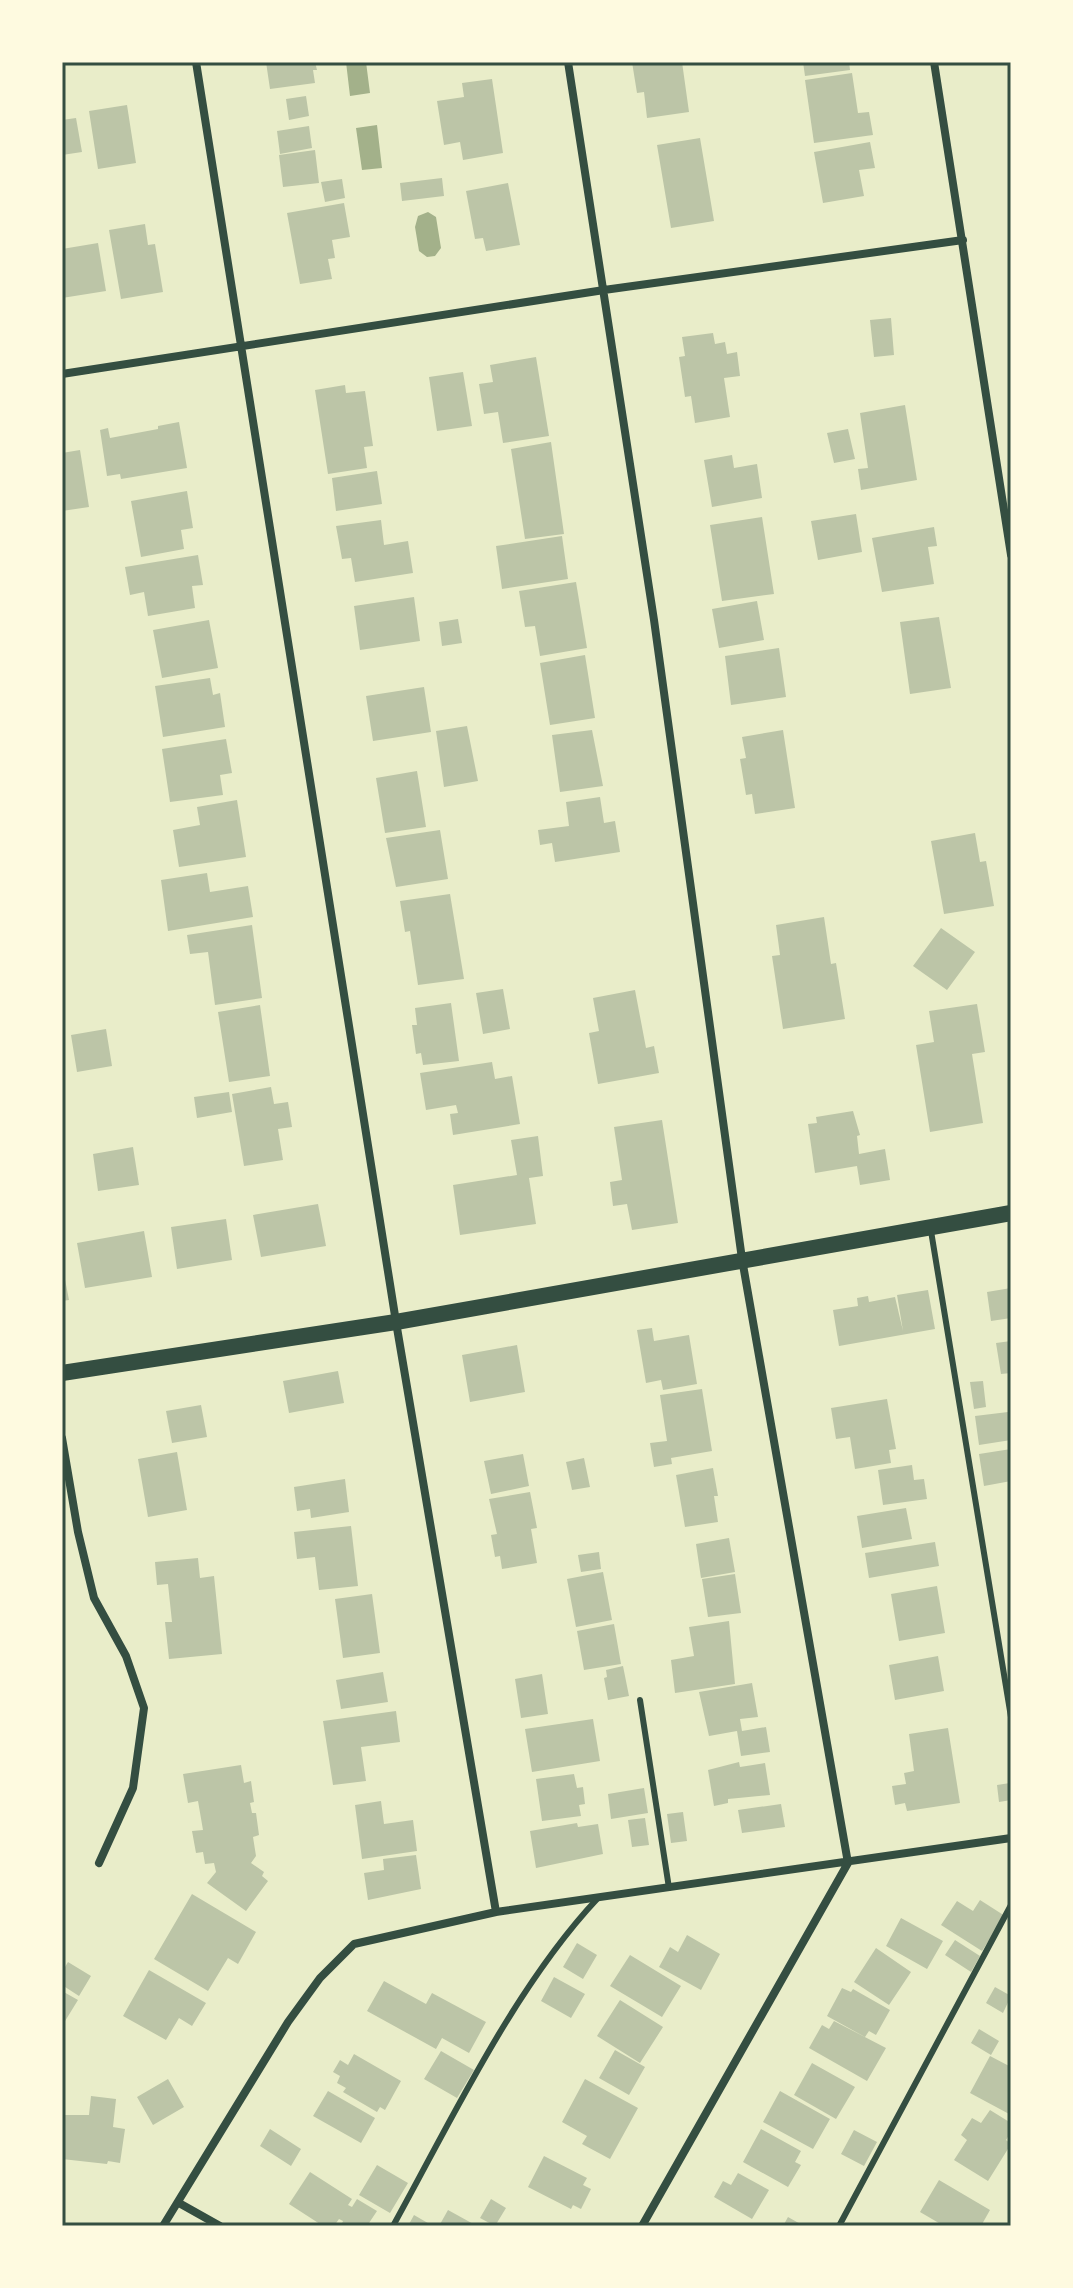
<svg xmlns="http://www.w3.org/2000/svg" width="1073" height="2288" font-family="'IBM Plex Serif',serif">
<rect width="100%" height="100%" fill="#e9edc9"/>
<path fill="#a3b18a" d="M346 62H366L370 93 350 96Z
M377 125 382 168 362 170 356 128Z
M428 212 436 217 441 248 435 256 427 257 419 251 415 227 418 216Z"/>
<path fill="#bcc5a7" d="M266 62H315L317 70H313L315 83 270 89Z
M632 62H682L689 112 647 118 644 92 637 93Z
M803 62H849L850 70 805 76Z
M852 73 858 113 869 112 873 135 814 143 805 80Z
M492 79 503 153 463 160 460 142 444 145 437 101 464 97 462 83Z
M306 96 309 116 289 120 286 99Z
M127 105 136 163 98 169 89 111Z
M76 118 82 152 62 155V120Z
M309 126 312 148 280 154 277 131Z
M700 138 714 221 671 228 657 145Z
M870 142 875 168 859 170 864 196 823 203 814 152Z
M315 150 319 183 283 187 279 155Z
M442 178 444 196 402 201 400 183Z
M342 179 345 198 325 202 321 182Z
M508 183 520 245 486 251 483 238 475 239 466 191Z
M344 203 350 237 332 240 335 258 328 259 332 279 300 284 287 213Z
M145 224 148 245 155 244 163 292 121 299 109 230Z
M98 243 106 291 62 298V249Z
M891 318 894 355 874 357 870 320Z
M713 333 715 344 725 342 727 354 737 352 740 376 724 378 730 417 695 423 691 396 685 397 679 357 685 356 682 337Z
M536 357 549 436 503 443 498 412 484 414 479 384 493 382 490 365Z
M463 372 472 426 437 431 429 377Z
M345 385 346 393 365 391 373 446 364 447 367 468 328 474 315 390Z
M905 405 917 480 861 490 858 469 868 468 860 413Z
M179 422 187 468 121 479 120 474 107 476 100 430 108 428 110 438 158 429V426Z
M848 429 855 459 834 463 827 433Z
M551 442 564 534 525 539 511 449Z
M80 450 89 507 62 511V453Z
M732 455 734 468 757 464 762 498 712 507 704 460Z
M377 471 382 504 336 511 332 478Z
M187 491 193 528 181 530 184 549 141 557 131 501Z
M856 514 862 552 818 560 811 521Z
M762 517 774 594 722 601 710 525Z
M381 520 384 545 408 541 413 573 355 582 351 558 342 559 336 526Z
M934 527 937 546 928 547 934 584 882 592 872 538Z
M562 536 568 579 502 589 496 546Z
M198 555 203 585 192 586 195 608 148 616 144 592 130 595 125 567Z
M576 582 587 648 540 656 535 626 525 627 519 591Z
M414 597 420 641 360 650 354 606Z
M757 601 764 640 719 648 712 609Z
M939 617 951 688 910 694 900 622Z
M458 619 462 643 442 646 439 622Z
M209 620 218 668 162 678 153 630Z
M779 648 786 697 731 705 725 656Z
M585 655 595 718 550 725 540 663Z
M210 678 213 695 220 693 225 727 163 737 155 686Z
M424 687 431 732 373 741 366 696Z
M467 726 478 781 444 787 436 731Z
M592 730 603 786 560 792 552 735Z
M783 730 795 808 755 814 752 794 746 795 740 759 746 758 742 737Z
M226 739 232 773 220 775 223 795 170 802 162 749Z
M417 771 426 827 385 833 376 778Z
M600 797 604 823 615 821 620 852 555 862 552 843 540 845 538 830 569 826 566 802Z
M237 800 246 857 179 867 173 830 200 825 197 807Z
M440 830 448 879 396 887 386 838Z
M975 833 980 862 986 861 994 906 944 914 931 841Z
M207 873 210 892 248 886 253 917 168 931 161 880Z
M450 894 464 979 418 985 410 931 405 932 400 901Z
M824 917 831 964 836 963 845 1019 783 1029 772 956 780 955 776 925Z
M252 925 262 998 215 1005 208 952 190 954 187 935Z
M941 928 975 952 947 990 913 966Z
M503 989 510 1029 483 1034 476 993Z
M635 990 646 1048 654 1046 659 1073 598 1084 589 1033 599 1031 593 998Z
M451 1003 459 1061 423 1065 421 1053 416 1054 412 1025H417L415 1008Z
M977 1004 985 1052 972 1054 983 1123 930 1132 916 1045 934 1042 929 1011Z
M260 1005 270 1076 229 1082 218 1012Z
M106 1029 112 1066 77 1072 71 1035Z
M492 1062 495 1079 512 1076 520 1124 453 1135 450 1114 458 1113 456 1105 426 1110 420 1073Z
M271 1087 274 1104 288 1102 292 1127 278 1129 283 1160 244 1166 232 1094Z
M229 1092 232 1112 197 1118 194 1097Z
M853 1111 860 1135 857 1136 859 1154 885 1149 890 1180 860 1185 857 1166 815 1173 808 1124 817 1123 816 1117Z
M662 1120 678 1223 632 1230 627 1204 613 1206 610 1182 622 1180 614 1127Z
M538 1136 543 1176 529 1178 536 1224 460 1235 453 1185 517 1175 511 1140Z
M133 1147 139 1185 98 1191 93 1154Z
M318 1204 326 1246 261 1257 253 1215Z
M226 1219 232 1260 177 1269 171 1227Z
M144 1231 152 1277 85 1288 77 1243Z
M62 1264 69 1300 62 1301Z
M1011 1288V1318L991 1321 987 1292Z
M928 1290 935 1329 839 1346 833 1310 858 1306 857 1298 868 1296 869 1302 895 1297 903 1331 897 1295Z
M652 1328 654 1341 689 1335 697 1384 663 1390 661 1380 646 1383 637 1330Z
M1011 1341V1373L1001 1374 996 1343Z
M517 1345 525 1392 470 1402 462 1355Z
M338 1371 344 1403 289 1413 283 1381Z
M983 1381 986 1407 974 1409 970 1382Z
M702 1389 712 1451 671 1458 672 1464 654 1467 650 1443 667 1441 660 1395Z
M887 1399 896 1449 889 1450 891 1463 855 1469 850 1437 836 1439 831 1408Z
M201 1405 207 1437 172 1443 166 1411Z
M1008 1412 1011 1440 979 1445 975 1416Z
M1011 1449V1481L984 1486 979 1454Z
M177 1452 187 1510 148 1517 138 1459Z
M523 1454 529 1486 491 1494 484 1461Z
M584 1458 590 1487 572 1490 566 1462Z
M912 1465 914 1480 924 1479 927 1499 883 1505 878 1470Z
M713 1468 718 1496H714L718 1522 685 1527 676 1475Z
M345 1479 349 1512 311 1518 310 1509 297 1511 294 1487Z
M530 1492 537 1528 531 1529 537 1563 502 1569 500 1556 495 1557 491 1535 497 1534 489 1499Z
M906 1508 912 1539 862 1548 857 1516Z
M351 1526 358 1586 319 1590 315 1557 297 1559 294 1532Z
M729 1538 735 1572 701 1578 696 1544Z
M935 1542 939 1566 869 1578 865 1553Z
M599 1552 601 1569 581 1572 578 1555Z
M198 1558 200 1578 214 1576 222 1654 169 1659 165 1622H172L168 1584 157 1585 155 1562Z
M603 1572 612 1620 576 1627 567 1579Z
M735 1574 741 1613 708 1617 702 1579Z
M937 1586 945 1633 899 1641 891 1594Z
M372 1594 380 1653 343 1658 335 1599Z
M729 1621 735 1684 675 1693 671 1660 694 1656 689 1627Z
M614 1624 621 1664 584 1670 577 1631Z
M938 1656 944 1691 895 1700 889 1665Z
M623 1666 629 1696 608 1700 604 1678 607 1677 606 1670Z
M383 1672 388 1702 341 1709 336 1680Z
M542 1674 548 1714 521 1718 515 1679Z
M752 1683 758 1717 740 1719 742 1731 766 1727 770 1752 741 1756 737 1731 709 1736 699 1692Z
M396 1711 400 1742 361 1747 366 1781 333 1785 323 1721Z
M593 1719 600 1761 532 1772 525 1729Z
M948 1728 960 1803 907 1811 905 1803 895 1805 892 1786 906 1784 904 1773 914 1771 909 1734Z
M739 1762 740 1767 765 1763 770 1795 728 1799V1803L714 1806 708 1770Z
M241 1765 244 1783 251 1781 254 1802 250 1803 252 1813H256L259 1835 253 1837 256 1856 251 1863 264 1872 262 1876 268 1881 246 1911 207 1883 216 1872 214 1863 205 1864 203 1852 196 1853 192 1831 203 1830 198 1801 188 1803 183 1774Z
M574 1774 577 1788 583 1787 585 1804 579 1805 581 1816 542 1821 536 1779Z
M1010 1783 1011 1800 999 1802 997 1785Z
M644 1788 648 1813 611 1819 608 1794Z
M381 1801 384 1824 413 1820 417 1851 362 1859 355 1805Z
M781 1804 785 1827 742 1833 738 1810Z
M683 1812 687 1841 671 1843 667 1814Z
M645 1818 649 1845 632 1847 628 1820Z
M577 1823 578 1827 598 1824 603 1854 536 1868 530 1831Z
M416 1855 421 1889 368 1900 364 1873 384 1870 383 1859Z
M192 1894 256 1932 238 1964 228 1958 208 1991 154 1959Z
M980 1900 1005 1916 982 1951 941 1925 957 1901 973 1911Z
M901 1918 943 1941 927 1969 886 1946Z
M687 1935 720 1954 701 1990 659 1967 670 1947 678 1952Z
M955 1940 980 1956 971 1972 945 1955Z
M577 1943 597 1955 583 1979 563 1967Z
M876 1948 911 1972 889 2005 854 1982Z
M630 1955 681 1986 662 2017 610 1986Z
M68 1962 91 1976 79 1996 62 1985V1972Z
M149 1970 206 2003 192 2026 179 2018 166 2040 123 2016Z
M554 1977 585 1994 571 2018 541 2001Z
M384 1981 426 2004 432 1993 486 2022 469 2053 442 2038 436 2049 367 2011Z
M995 1987 1011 1996 1003 2013 986 2003Z
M842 1988 851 1992 853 1989 890 2010 876 2035 869 2031 865 2037 827 2016Z
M62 1991 78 2000 62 2026Z
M620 2000 663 2027 640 2063 597 2036Z
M834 2021 886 2048 867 2081 809 2048 822 2025 829 2029Z
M979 2029 999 2041 991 2055 971 2043Z
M615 2050 645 2067 629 2095 599 2078Z
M441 2051 474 2070 457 2098 424 2079Z
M354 2054 401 2081 385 2110 380 2107 377 2112 343 2092 346 2088 337 2083 340 2076 333 2072 340 2060 348 2065Z
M990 2056 1011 2067V2115L970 2093Z
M812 2063 855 2087 836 2119 794 2095Z
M168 2079 184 2107 153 2125 137 2097Z
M585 2079 638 2108 610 2159 582 2144 587 2136 562 2122Z
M328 2091 375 2118 361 2143 313 2116Z
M780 2091 830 2119 813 2149 763 2122Z
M91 2096 116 2099 113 2127 125 2129 120 2163 108 2161 107 2164 62 2159V2115H89Z
M990 2110 1011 2123V2132L1006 2140 1011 2144 988 2181 954 2160 967 2140 961 2135 972 2118 981 2123Z
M270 2129 301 2149 291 2166 260 2146Z
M761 2129 801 2151 795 2162 801 2165 788 2187 743 2162Z
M854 2130 877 2142 864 2166 841 2154Z
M544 2156 587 2178 583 2185 591 2189 581 2209 573 2205 571 2209 528 2187Z
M377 2165 408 2183 390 2213 359 2195Z
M310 2172 352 2199 348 2205 352 2207 357 2199 377 2211 367 2226H341L343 2221 339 2219 334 2226H323L289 2204Z
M738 2173 769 2190 752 2219 714 2197 723 2181 731 2185Z
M939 2180 990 2210 981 2226H944L920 2212Z
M491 2199 506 2208 495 2226 480 2218Z
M448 2210 477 2226H439Z
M414 2215 433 2226H408Z
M788 2217 804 2226H783Z"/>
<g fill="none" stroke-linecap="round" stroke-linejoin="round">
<path stroke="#344e41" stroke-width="6" d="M931 1231 1011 1717
M640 1700 669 1888
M393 2226C452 2119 515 1986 598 1898
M839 2226 1011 1905"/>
<path stroke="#344e41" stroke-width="8" d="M196 62 396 1322 496 1912
M568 62 654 620 742 1259 848 1863 642 2226
M934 62 1011 555
M62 374 604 290 963 240
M62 1438 78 1532 94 1598 126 1656 144 1708 133 1788 99 1863
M179 2203 220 2226
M163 2226 288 2022 320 1978 354 1944 496 1912 1011 1838"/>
<path stroke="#344e41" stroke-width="16" d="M62 1373 396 1322 1011 1213"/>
</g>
<rect width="1073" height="2288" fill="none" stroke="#fefae0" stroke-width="128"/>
<rect x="64" y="64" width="945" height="2160" fill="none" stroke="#344e41" stroke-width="3"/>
</svg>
